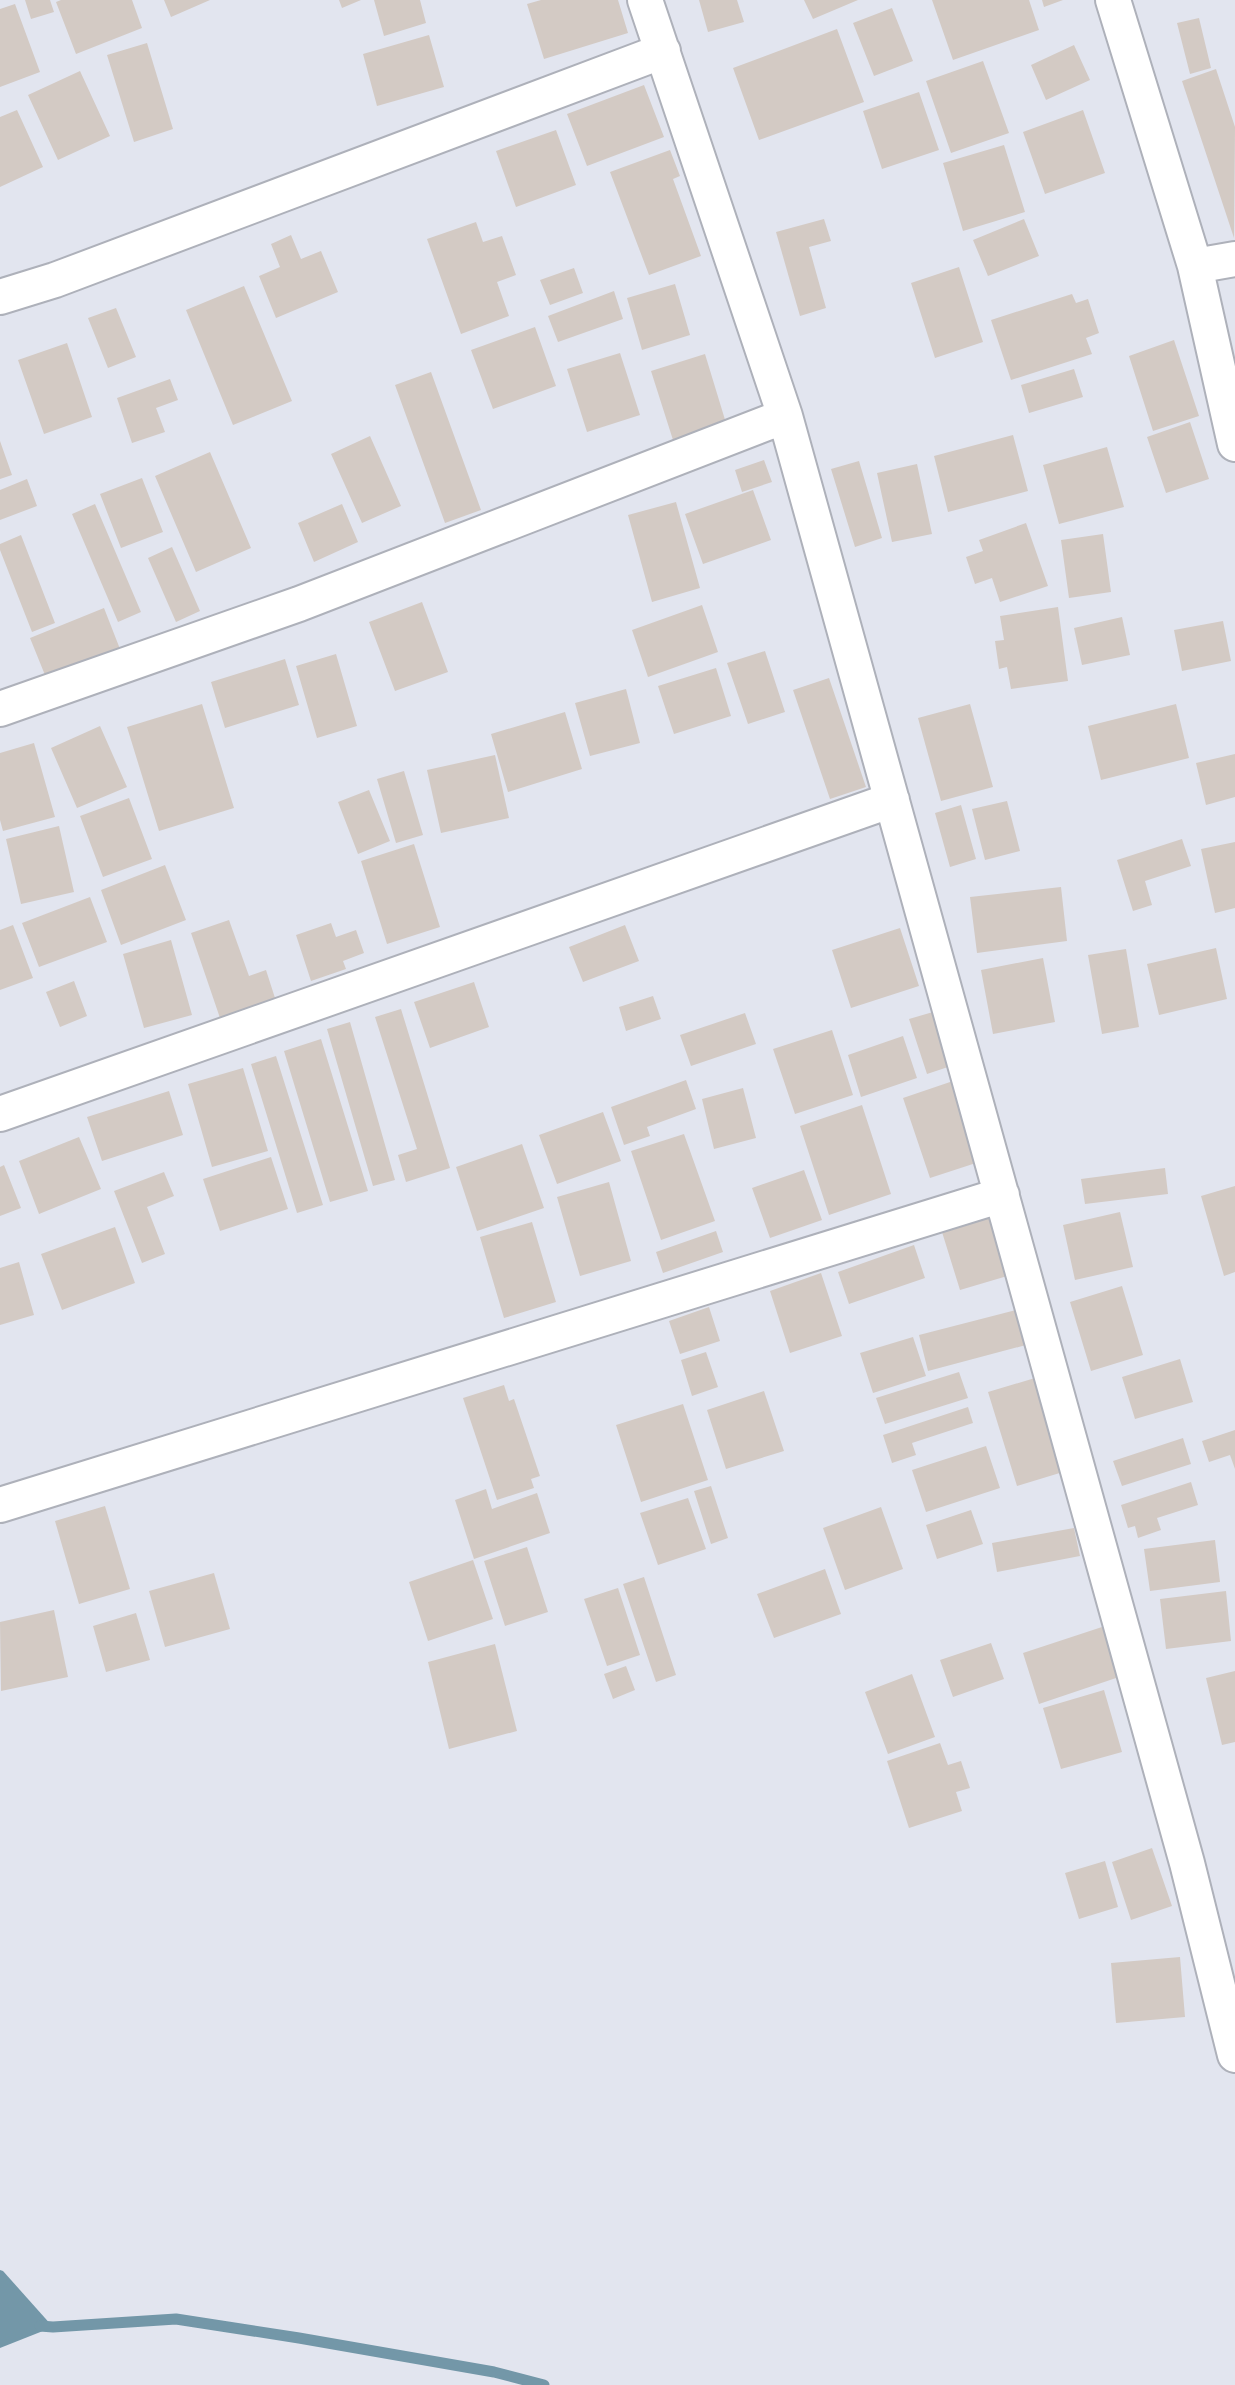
<svg xmlns="http://www.w3.org/2000/svg" width="1235" height="2385" font-family="'Exo 2',sans-serif">
<rect width="100%" height="100%" fill="#e2e5ef"/>
<path fill="#7397a8" d="M0 2270 3 2271 53 2327 0 2348Z"/>
<g fill="none" stroke-linecap="round" stroke-linejoin="round">
<path stroke="#7397a8" stroke-width="11" d="M40 2326 53 2327 176 2319 299 2338 494 2372 544 2385"/>
</g>
<path fill="#d3cac4" d="M25 0H50L54 12 31 19Z
M61 0H132L142 28 76 54 56 2Z
M164 0H210L171 17Z
M339 0H361L342 8Z
M374 0H420L426 23 384 36Z
M541 0H618L628 33 544 59 527 4Z
M699 0H737L744 22 708 32Z
M804 0H858L813 19Z
M932 0H1029L1039 30 953 60Z
M1042 0H1063L1044 7Z
M15 4 40 72 0 87V9Z
M892 8 913 61 874 76 853 23Z
M1199 18 1211 68 1190 74 1177 23Z
M837 29 864 102 759 140 733 68Z
M429 35 444 87 377 106 363 54Z
M147 43 173 129 134 142 107 55Z
M1074 45 1090 80 1046 100 1031 65Z
M983 61 1009 133 951 153 926 81Z
M1216 69 1235 127 1234 238 1182 81Z
M80 71 110 136 58 160 28 95Z
M644 85 664 137 587 166 567 114Z
M919 92 939 150 882 169 863 111Z
M17 110 43 167 0 187V117Z
M1083 110 1105 173 1045 194 1023 132Z
M556 130 576 185 516 207 496 151Z
M1004 145 1025 212 963 231 943 163Z
M670 150 680 176 673 179 701 256 649 275 610 172Z
M824 219 831 241 809 247 826 308 800 316 776 232Z
M1024 219 1039 256 988 276 973 240Z
M476 222 483 242 502 236 516 275 497 282 509 316 461 334 427 239Z
M291 235 301 259 321 251 338 292 276 318 259 276 280 267 271 244Z
M959 267 983 342 935 358 911 283Z
M574 268 583 293 550 305 540 280Z
M675 284 690 335 642 350 627 298Z
M244 286 292 401 233 425 186 310Z
M614 291 623 319 558 342 548 316Z
M1072 294 1076 303 1088 299 1099 333 1086 338 1092 354 1011 380 991 320Z
M116 308 136 357 108 368 88 318Z
M535 327 556 386 493 409 471 350Z
M1174 340 1199 416 1153 431 1129 356Z
M67 343 92 417 44 434 18 360Z
M620 353 640 415 587 432 567 369Z
M705 354 726 423 673 440 651 371Z
M1074 369 1083 397 1029 413 1021 385Z
M431 372 481 510 445 523 395 385Z
M170 379 178 400 156 408 165 432 132 443 117 398Z
M1190 422 1209 479 1166 493 1147 437Z
M1013 435 1028 491 948 512 934 456Z
M370 436 401 506 362 523 331 454Z
M0 441 12 475 0 479Z
M1107 447 1124 507 1059 524 1043 465Z
M210 452 251 548 196 572 155 476Z
M764 460 772 482 742 492 735 470Z
M859 461 882 538 855 547 831 469Z
M917 464 932 534 892 542 877 473Z
M142 478 163 532 121 548 100 494Z
M27 479 37 506 0 520V490Z
M753 490 771 540 703 564 685 514Z
M676 502 700 588 652 602 628 515Z
M95 504 141 612 118 622 72 514Z
M342 504 358 542 314 562 298 523Z
M1026 523 1048 586 1000 602 992 578 975 584 966 557 983 551 979 540Z
M1103 534 1111 592 1069 598 1061 540Z
M21 535 55 623 32 632 0 550V544Z
M172 547 200 611 176 622 148 558Z
M422 602 448 672 395 691 369 622Z
M702 605 718 652 648 677 632 630Z
M1058 607 1068 681 1011 689 1007 667 999 669 995 641 1004 640 1000 616Z
M104 608 120 649 47 680 30 638Z
M1122 617 1130 655 1082 665 1074 628Z
M1223 621 1231 661 1182 671 1174 630Z
M765 651 785 712 748 724 727 663Z
M336 654 357 726 317 738 296 666Z
M285 659 299 705 225 728 211 682Z
M716 668 731 716 674 734 658 686Z
M829 678 866 787 830 799 793 690Z
M626 689 640 743 590 756 575 703Z
M202 704 234 808 159 831 127 727Z
M970 704 993 787 941 801 918 718Z
M1176 704 1189 758 1101 780 1088 726Z
M565 712 582 769 508 792 491 734Z
M100 726 127 787 77 808 51 748Z
M34 743 55 817 3 831 0 820V753Z
M1235 754V797L1206 805 1196 763Z
M495 755 509 818 441 833 427 770Z
M404 771 423 835 396 843 377 779Z
M369 790 390 841 358 854 338 802Z
M129 798 152 859 103 877 80 816Z
M1007 801 1020 851 985 860 972 809Z
M961 805 976 859 950 867 935 813Z
M59 826 74 892 21 904 6 839Z
M1182 839 1191 866 1145 881 1152 905 1133 911 1117 860Z
M1235 842V908L1215 913 1201 849Z
M414 844 440 927 387 944 361 861Z
M165 865 186 920 121 945 101 890Z
M1061 887 1067 941 977 953 970 897Z
M90 897 107 942 39 967 22 923Z
M229 920 249 976 266 970 275 998 220 1018 191 933Z
M331 923 336 937 356 930 364 953 343 961 346 969 311 981 296 935Z
M13 925 33 978 0 990V930Z
M625 925 639 961 583 982 569 947Z
M900 928 919 986 851 1008 832 950Z
M171 940 192 1015 144 1028 123 954Z
M1216 948 1227 999 1159 1015 1147 964Z
M1126 949 1139 1027 1102 1034 1088 955Z
M1043 958 1055 1022 993 1034 981 970Z
M74 981 87 1016 60 1027 46 992Z
M474 982 489 1027 430 1048 414 1002Z
M653 996 661 1019 626 1031 619 1007Z
M401 1009 450 1168 406 1182 398 1155 417 1149 375 1017Z
M933 1012 951 1066 927 1074 909 1019Z
M745 1013 756 1044 691 1066 680 1035Z
M350 1022 395 1180 373 1186 327 1029Z
M832 1030 853 1095 795 1114 773 1049Z
M903 1036 917 1078 861 1097 848 1055Z
M321 1039 368 1191 330 1202 284 1051Z
M276 1056 323 1205 297 1213 251 1064Z
M243 1068 268 1151 212 1167 188 1084Z
M686 1080 696 1109 647 1127 650 1136 624 1145 611 1107Z
M953 1081 979 1162 930 1178 903 1098Z
M743 1088 756 1138 714 1149 702 1099Z
M169 1091 183 1135 102 1161 87 1117Z
M862 1105 891 1194 829 1215 800 1126Z
M603 1112 621 1161 557 1184 539 1135Z
M684 1134 715 1221 661 1240 631 1151Z
M79 1137 101 1189 39 1214 19 1161Z
M522 1144 544 1208 477 1231 456 1167Z
M271 1157 288 1209 220 1231 203 1179Z
M4 1165 21 1208 0 1216V1167Z
M1165 1168 1168 1194 1085 1204 1081 1179Z
M804 1170 822 1220 770 1238 752 1188Z
M164 1172 174 1196 147 1207 165 1254 142 1263 114 1191Z
M609 1182 631 1261 580 1276 557 1197Z
M1235 1186V1272L1224 1276 1201 1196Z
M1120 1212 1133 1267 1075 1280 1063 1225Z
M997 1215 1014 1274 960 1290 942 1232Z
M532 1222 556 1302 504 1318 480 1237Z
M115 1227 135 1283 62 1310 41 1254Z
M716 1231 723 1252 663 1273 656 1252Z
M914 1245 925 1278 849 1304 838 1272Z
M19 1262 34 1315 0 1325V1268Z
M821 1273 842 1336 790 1353 770 1291Z
M1122 1286 1143 1355 1091 1371 1070 1302Z
M709 1307 720 1341 680 1354 669 1321Z
M1016 1310 1026 1345 928 1371 919 1335Z
M913 1337 926 1376 873 1393 860 1353Z
M706 1352 718 1387 692 1396 681 1360Z
M1180 1359 1193 1402 1135 1419 1122 1377Z
M959 1372 968 1398 885 1424 876 1398Z
M1035 1378 1063 1472 1017 1486 988 1392Z
M504 1385 509 1401 514 1399 540 1476 531 1479 534 1488 497 1500 463 1398Z
M764 1391 784 1451 726 1469 707 1410Z
M683 1404 708 1480 641 1502 616 1425Z
M968 1407 973 1423 912 1443 916 1455 892 1463 883 1435Z
M1235 1430V1469L1230 1455 1209 1462 1202 1441Z
M1183 1438 1191 1464 1122 1486 1113 1461Z
M986 1446 1000 1488 926 1512 912 1470Z
M1191 1482 1198 1505 1157 1518 1161 1530 1138 1538 1135 1526 1128 1528 1121 1505Z
M711 1486 728 1538 711 1544 694 1491Z
M486 1489 492 1509 537 1493 550 1533 474 1559 455 1500Z
M688 1498 706 1549 658 1565 640 1513Z
M105 1506 130 1589 79 1604 55 1521Z
M881 1507 903 1569 845 1590 823 1528Z
M971 1510 983 1544 937 1559 926 1525Z
M1074 1528 1080 1556 997 1572 992 1543Z
M1215 1540 1220 1582 1150 1591 1144 1549Z
M527 1547 548 1612 505 1626 484 1561Z
M473 1560 493 1619 428 1641 409 1582Z
M825 1569 841 1614 774 1638 757 1594Z
M214 1573 230 1629 165 1647 149 1591Z
M644 1577 676 1675 656 1682 623 1584Z
M618 1588 640 1655 607 1666 584 1599Z
M1226 1591 1231 1641 1166 1649 1160 1599Z
M54 1610 68 1677 1 1691 0 1622Z
M136 1613 150 1660 106 1672 93 1626Z
M1102 1627 1119 1677 1039 1704 1023 1653Z
M991 1643 1004 1679 953 1697 940 1660Z
M495 1644 517 1731 449 1749 428 1662Z
M626 1666 635 1690 613 1699 604 1674Z
M1235 1671V1742L1222 1745 1206 1678Z
M912 1674 935 1737 888 1754 865 1692Z
M1104 1690 1122 1752 1061 1769 1043 1708Z
M940 1743 948 1765 961 1761 970 1788 956 1792 962 1811 909 1828 887 1761Z
M1152 1848 1172 1906 1131 1920 1112 1862Z
M1105 1861 1118 1907 1079 1919 1065 1873Z
M1180 1957 1185 2017 1116 2023 1111 1963Z"/>
<g fill="none" stroke-linecap="round" stroke-linejoin="round">
<defs>
<path id="street" d="M645 0 785 416 1187 1863 1235 2055
M1113 0 1195 266 1235 444
M1195 266 1235 259
M0 297 55 280 663 51
M0 709 299 604 785 416
M0 1114 892 800
M0 1505 1002 1195"/>
</defs>
<use href="#street" stroke="#aeb1ba" stroke-width="38"/>
<use href="#street" stroke="#fff" stroke-width="34"/>
</g>
</svg>
